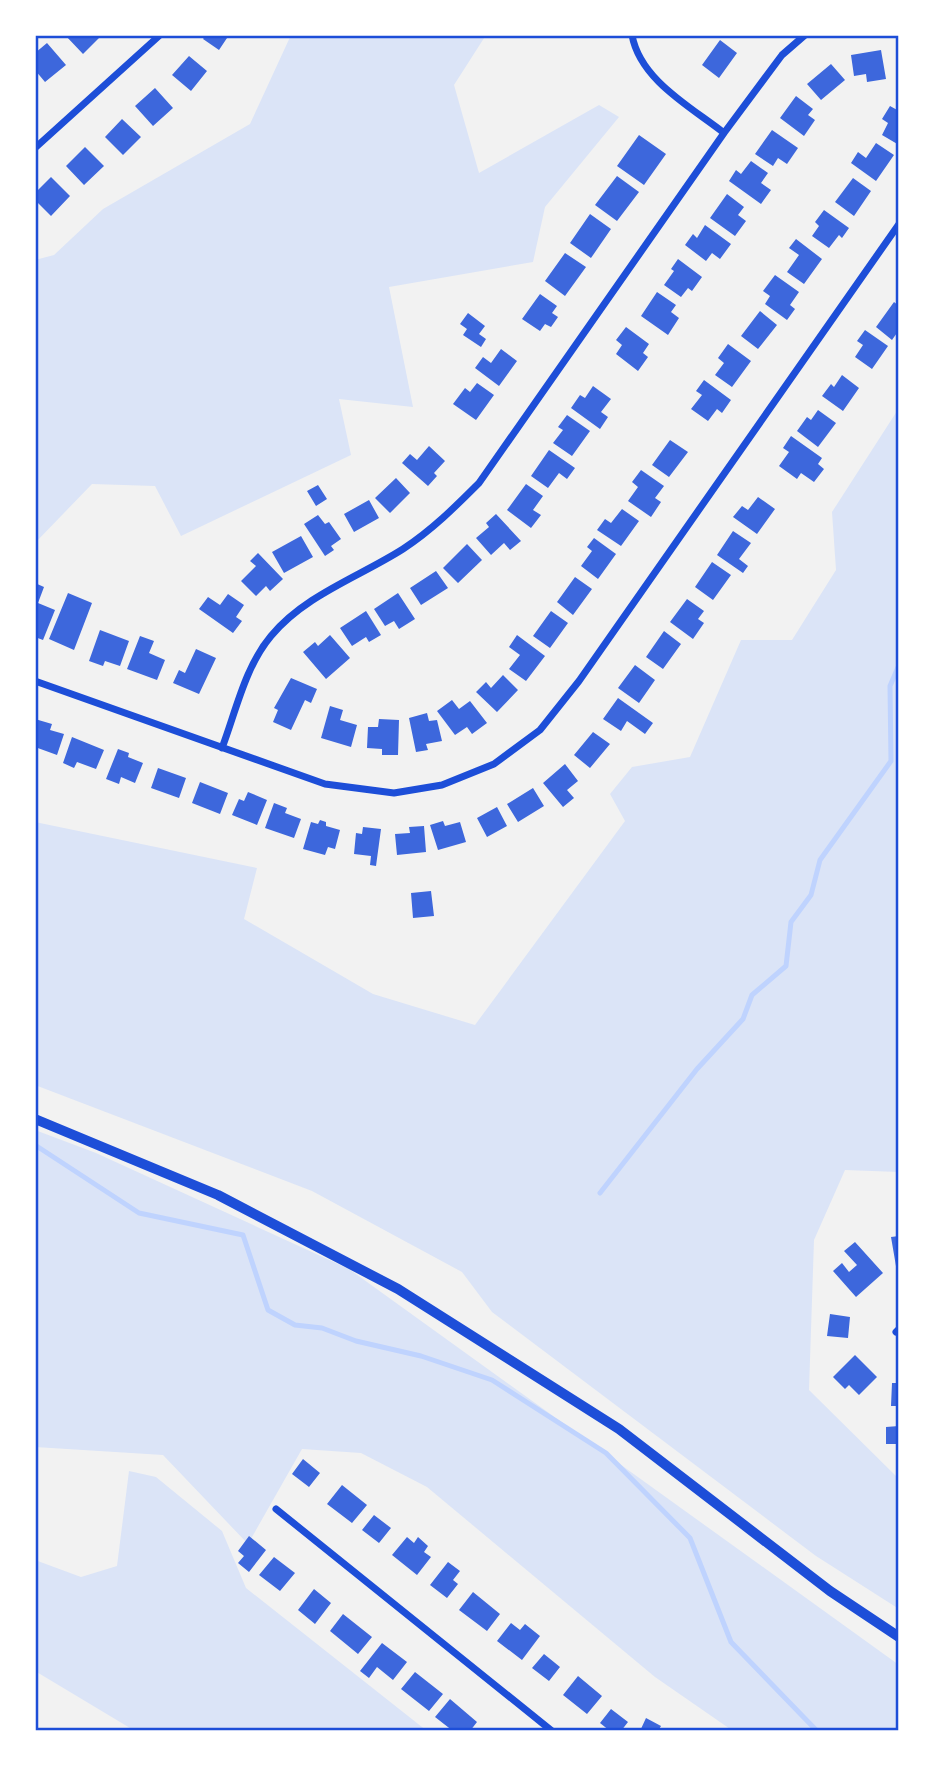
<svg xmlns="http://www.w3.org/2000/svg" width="934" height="1766" font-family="Overpass,sans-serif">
<rect width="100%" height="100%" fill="#f2f2f2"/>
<path fill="#dbe4f7" d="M291 35H486L454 85 479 173 599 105 619 117 545 207 533 262 389 287 413 407 339 399 351 455 181 536 155 486 92 484 35 543V260L54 255 103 209 250 124Z
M899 408V1172L845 1170 814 1240 809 1390 899 1479V1609L816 1556 492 1312 462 1272 312 1191 35 1085V822L257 868 244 919 373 994 475 1025 625 821 610 794 632 767 690 757 741 640H792L836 570 832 512Z
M35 1130 96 1153 349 1269 899 1665V1731H733L655 1677 427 1487 361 1453 302 1449 248 1544 163 1455 35 1447Z
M129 1471 156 1477 222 1531 246 1588 427 1731H135L35 1671V1560L81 1577 117 1566Z"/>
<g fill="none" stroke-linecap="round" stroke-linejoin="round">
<path stroke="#bfd3fe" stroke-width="5" d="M35 1145 139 1213 243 1235 268 1310 295 1325 322 1328 356 1341 421 1356 492 1380 606 1453 690 1538 731 1642 817 1731
M600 1193 697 1069 743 1019 752 995 786 966 791 922 811 895 820 860 891 761 890 686 899 665"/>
</g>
<path fill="#3d67dc" d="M65 35H102L83 54Z
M206 35H229L219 50 203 39Z
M720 40 737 53 719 78 702 65Z
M47 43 66 65 45 82 35 70V53Z
M881 50 886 79 867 82 866 74 854 76 851 55Z
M189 56 207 71 191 91 172 75Z
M831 64 845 80 821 100 807 84Z
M155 88 173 108 153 126 135 106Z
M796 96 813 109 808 115 815 120 804 136 780 118Z
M890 106 899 111V145L882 135 888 123 882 119Z
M122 119 141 137 123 155 105 137Z
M772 130 798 148 787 164 778 158 773 166 755 154Z
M639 135 666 154 644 185 617 166Z
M876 143 894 155 876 181 851 163 858 152 866 158Z
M85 147 104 166 84 185 66 166Z
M751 161 768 173 761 183 771 190 761 204 729 181 736 170 741 174Z
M617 176 639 192 617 221 595 205Z
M51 177 70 196 51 216 35 200V193Z
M853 178 871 191 854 216 835 202Z
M727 194 744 207 738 215 746 221 735 236 710 218Z
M824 210 849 228 842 238 839 235 829 248 812 236 819 226 815 222Z
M590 214 611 229 591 258 570 243Z
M705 225 731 244 720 259 712 253 706 261 685 245 693 234 697 238Z
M796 239 822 259 804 284 787 272 799 255 789 248Z
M565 253 586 267 565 296 545 281Z
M678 259 702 277 692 291 688 288 681 297 664 285 674 271 671 269Z
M775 275 799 292 790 305 795 309 787 320 765 304 770 296 763 291Z
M657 292 676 305 671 312 679 318 668 335 641 316Z
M540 294 557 306 552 313 558 317 551 327 545 324 540 331 522 319Z
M894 302 899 306V330L892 340 876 327Z
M760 311 777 325 758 349 741 336Z
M468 313 485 326 479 334 486 339 481 347 463 335 467 329 460 324Z
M626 327 649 344 643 353 648 357 638 371 616 354 622 345 616 340Z
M865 330 888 346 872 369 855 357 863 345 857 341Z
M728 344 751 361 732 387 715 375 724 363 718 358Z
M501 349 517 361 499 386 475 368 483 357 491 363Z
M842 375 859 388 843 411 822 396 831 384 834 387Z
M704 380 731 400 722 413 717 409 708 421 691 409 702 395 696 391Z
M477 383 494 395 476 420 453 404 465 388 470 392Z
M593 386 611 399 601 412 608 417 600 429 571 408 580 395 585 398Z
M818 410 836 423 818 447 797 431 807 417 811 420Z
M567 415 590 431 572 456 553 443 563 430 558 427Z
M791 436 822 458 818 464 824 469 814 482 801 473 797 479 779 466 789 452 783 448Z
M670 440 688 452 669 477 652 465Z
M429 446 445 461 434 473 437 476 428 486 402 463 410 454 417 460Z
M549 450 575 468 567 479 559 473 548 488 531 476Z
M641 470 664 486 655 498 661 502 651 517 628 501 638 487 632 482Z
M396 478 410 493 390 513 375 498Z
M526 484 543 496 533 510 541 515 531 528 507 510Z
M318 485 327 499 316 506 307 491Z
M758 497 775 509 757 534 733 517 742 506 748 510Z
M369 500 379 518 354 532 344 514Z
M622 509 639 521 621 546 597 530 605 519 611 523Z
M496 514 521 541 510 550 504 543 491 555 476 538 489 527 486 523Z
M318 515 325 524 329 522 341 539 331 546 334 550 325 556 304 524Z
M733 531 751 543 739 559 748 566 743 573 717 555Z
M301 536 313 557 284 573 272 552Z
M594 538 616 554 598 579 581 566 592 551 587 547Z
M467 544 482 560 458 583 443 568Z
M258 553 283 579 270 591 266 586 256 596 241 581 256 566 250 561Z
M712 562 731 575 713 600 695 587Z
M436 571 448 588 421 605 410 588Z
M575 577 592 589 573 615 557 602Z
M35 583 44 587 38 603 55 610 43 640 35 637Z
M68 593 92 603 74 650 49 639Z
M398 593 415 619 399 629 394 621 385 626 374 609Z
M228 594 244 605 236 617 242 621 233 633 199 609 208 597 220 605Z
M687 599 704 611 698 619 704 623 693 639 670 622Z
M366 611 381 635 369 642 366 637 352 646 340 628Z
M551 611 568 623 550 648 533 636Z
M100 630 129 641 120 666 105 661 103 666 89 661Z
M664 631 681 644 663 669 646 657Z
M330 635 350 658 326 679 303 652 315 642 318 646Z
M517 635 545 656 526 681 509 669 520 655 509 647Z
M140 636 154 641 149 653 165 660 157 680 127 669Z
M196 649 216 658 199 694 173 683 179 670 185 673Z
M635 665 655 680 639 703 618 688Z
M503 675 518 690 497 712 476 692 486 682 491 688Z
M291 678 317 689 311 703 305 700 291 730 273 722 278 710 274 708Z
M618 698 653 723 645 734 627 721 621 731 603 719Z
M452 700 459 709 470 701 487 723 472 734 467 727 455 735 437 711Z
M330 706 343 710 340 720 357 725 351 747 321 738Z
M427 713 429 721 437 720 442 741 426 744 428 750 416 752 409 718Z
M35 719 52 724 50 730 64 734 57 755 35 747Z
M379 719 399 720 398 755H382V749L367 748 368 727H378Z
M593 732 610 744 590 768 574 755Z
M72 737 104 750 96 769 77 762 74 768 63 763Z
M118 749 129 753 128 757 143 763 135 783 121 777 119 784 106 779Z
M565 764 578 781 567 790 574 798 563 807 543 783Z
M158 768 186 778 179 798 151 788Z
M200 782 228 793 220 814 192 803Z
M533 788 544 806 518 822 507 804Z
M248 792 267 800 257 825 232 815 239 799 244 801Z
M274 803 287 808 285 813 301 819 294 838 265 828Z
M497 807 507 826 487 837 477 818Z
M320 820 326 822V826L340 830 335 849 328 847 325 855 303 849 311 822 318 824Z
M443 821 445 826 460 822 466 842 438 850 430 825Z
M424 826 426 852 397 855 395 834 410 833 409 827Z
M363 827 381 829 376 866 370 865 371 856 354 854 356 833 362 834Z
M431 891 434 916 413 918 411 893Z
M899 1236V1271L897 1272 891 1237Z
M855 1242 883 1273 856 1297 833 1271 842 1263 849 1272 857 1265 844 1251Z
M830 1314 850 1317 848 1338 827 1336Z
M855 1355 877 1377 859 1395 849 1385 845 1389 833 1377Z
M892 1383H899V1406H891Z
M899 1426V1444H886V1427Z
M303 1459 320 1473 309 1487 292 1474Z
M342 1485 367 1505 352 1523 327 1504Z
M374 1515 391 1528 379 1543 362 1530Z
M249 1536 266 1550 249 1572 238 1563 244 1556 238 1551Z
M407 1537 414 1543 418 1537 428 1546 424 1552 431 1557 417 1575 392 1555Z
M274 1557 295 1573 280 1591 259 1575Z
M448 1562 460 1571 453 1580 458 1584 447 1598 430 1585Z
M314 1589 331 1603 315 1624 298 1610Z
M473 1592 500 1614 487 1631 459 1610Z
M343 1614 372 1637 358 1654 330 1631Z
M511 1623 520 1630 525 1624 540 1636 522 1660 497 1641Z
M382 1643 407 1662 393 1680 377 1667 369 1678 360 1671Z
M544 1654 560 1667 549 1681 532 1668Z
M415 1672 443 1694 429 1711 401 1689Z
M578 1676 602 1696 587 1714 563 1695Z
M450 1699 477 1722 470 1731H453L435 1717Z
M611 1709 628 1722 621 1731H610L600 1723Z
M646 1718 661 1726 658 1731H640Z"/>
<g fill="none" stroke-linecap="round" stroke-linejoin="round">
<path stroke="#1d4ed8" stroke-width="7" d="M632 35C640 80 691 107 724 133
M35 148 160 35
M35 681 325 784 394 793 442 785 494 764 540 730 579 681 899 224
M222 748C236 711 245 667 271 636 305 595 359 577 403 549 432 530 455 507 479 483L724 133 782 55 805 35
M896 1332 899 1329
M276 1509 552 1731"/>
<path stroke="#1d4ed8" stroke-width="10" d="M35 1119 218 1195 398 1289 619 1429 830 1591 899 1637"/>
</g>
<rect width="934" height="1766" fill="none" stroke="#ffffff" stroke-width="74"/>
<rect x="37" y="37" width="860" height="1692" fill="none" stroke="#1d4ed8" stroke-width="2.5"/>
</svg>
